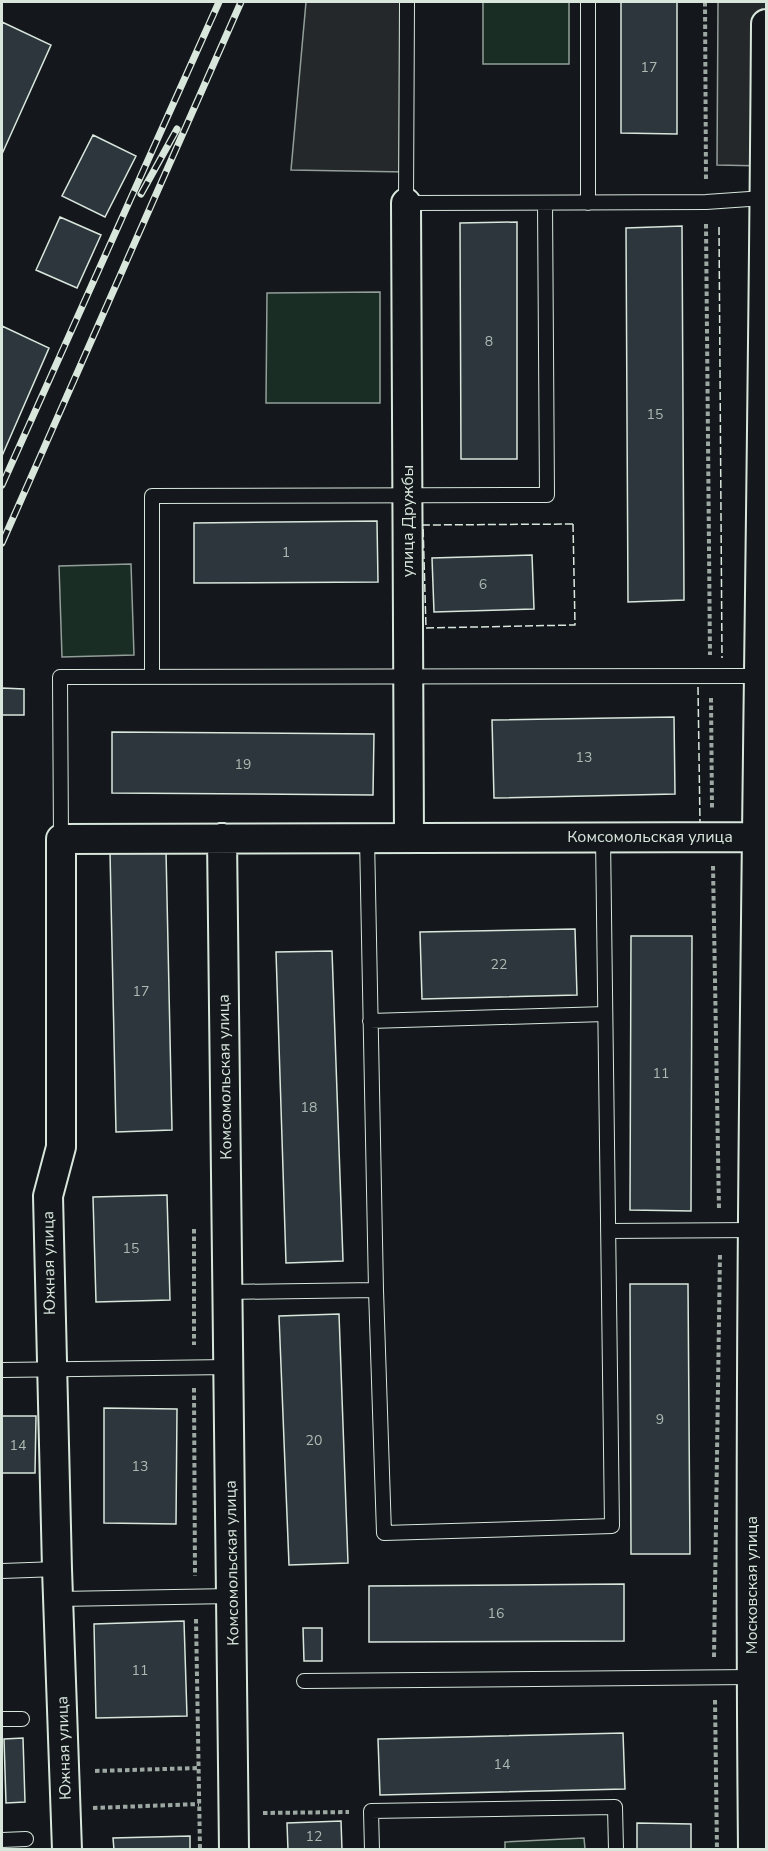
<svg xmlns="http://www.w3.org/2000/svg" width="768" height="1851" font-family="'Nunito Sans',sans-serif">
<rect width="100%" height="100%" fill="#14181c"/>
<path fill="#1a2d24" stroke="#939e99" stroke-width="1.5" d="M483 2H569V64H483Z
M380 292V403H266L267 293Z
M131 564 134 655 62 657 59 566Z
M584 1838 585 1849H505V1842Z"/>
<path fill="#24282b" stroke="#939e99" stroke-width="1.5" d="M306 2H407L406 172 291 170Z
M718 2H766L765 166 717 165Z"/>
<path fill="#2c363c" stroke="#d8e6dc" stroke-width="1.5" d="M621 2H677V134L621 133Z
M2 22 51 45 2 154Z
M93 135 136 156 105 217 62 196Z
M60 217 101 235 77 288 36 270Z
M517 222V459H461L460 223Z
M682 226 684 600 628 602 626 228Z
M2 326 49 348 2 456Z
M377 521 378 582 194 583V523Z
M532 555 534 609 434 612 432 558Z
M2 688 24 689V715H2Z
M674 717 675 794 494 798 492 720Z
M112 732 374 734 373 795 112 793Z
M166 851 172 1130 116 1132 110 852Z
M575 929 577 995 422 999 420 932Z
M631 936H692L691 1211 630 1210Z
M332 951 343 1261 286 1263 276 952Z
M167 1195 170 1300 96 1302 93 1197Z
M630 1284H688L690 1554H631Z
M339 1314 348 1563 289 1565 279 1316Z
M104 1408 177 1409 176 1524 104 1523Z
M2 1416H36L35 1473H2Z
M624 1584V1641L369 1642V1586Z
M184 1621 187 1716 96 1718 94 1624Z
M303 1628H322V1661H304Z
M623 1733 625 1789 380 1795 378 1739Z
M23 1738 25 1802 6 1803 4 1739Z
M341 1821 342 1850H288L287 1823Z
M637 1823 691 1824V1850H637Z
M190 1836V1850H114L113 1838Z"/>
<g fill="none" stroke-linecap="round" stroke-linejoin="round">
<defs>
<path id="lane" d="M407 2 406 203 706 202 764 198
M588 203V2
M152 677V496L547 495 545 203
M367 838 376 1290 384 1533 612 1526 603 837
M61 839 60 677 760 676
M370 1021 605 1014
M608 1231 754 1230
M228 1292 376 1290
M2 1370 229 1367
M2 1571 57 1569
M58 1599 232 1596
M304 1681 751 1677
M2 1719H22
M2 1840 26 1839
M372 1850 371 1811 615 1807 616 1850"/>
<path id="street" d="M406 203 409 838
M222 838 234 1850
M67 1850 57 1569 48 1196 61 1147V839L756 837
M753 1850C747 1241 762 633 766 24"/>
</defs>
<use href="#lane" stroke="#d8e6dc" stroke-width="16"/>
<use href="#street" stroke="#d8e6dc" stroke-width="32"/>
<path stroke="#9da8a2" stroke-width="4" stroke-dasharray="4.5 3" stroke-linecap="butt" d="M705 2 706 181
M706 224 710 655
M711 698 712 808
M713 866 719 1210
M194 1229V1345
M194 1388 195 1576
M196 1619 200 1850
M714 1657 720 1253
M715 1700 717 1850
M95 1771 199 1768
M93 1808 199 1804
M263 1813 349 1812"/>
<use href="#lane" stroke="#14181c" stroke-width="14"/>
<use href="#street" stroke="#14181c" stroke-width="28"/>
<defs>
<path id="rail" d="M141 194 177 129
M2 485 219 2
M2 543 241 2"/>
</defs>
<use href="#rail" stroke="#d8e6dc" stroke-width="7"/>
<use href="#rail" stroke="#14181c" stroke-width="4.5" stroke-dasharray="14" stroke-linecap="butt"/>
<path stroke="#d8e6dc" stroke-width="1.5" stroke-dasharray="8 3" stroke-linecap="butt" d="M719 227 722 658
M573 524 575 625 426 628 423 525Z
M698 687 700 823"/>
</g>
<g text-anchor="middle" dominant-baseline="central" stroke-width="4.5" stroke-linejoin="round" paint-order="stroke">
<g font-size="14" fill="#adbab4">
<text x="649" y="67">17</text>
<text x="489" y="341">8</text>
<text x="655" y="414">15</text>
<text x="286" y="552">1</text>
<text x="483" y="584">6</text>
<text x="584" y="757">13</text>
<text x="243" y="764">19</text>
<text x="499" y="964">22</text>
<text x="141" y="991">17</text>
<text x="661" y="1073">11</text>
<text x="309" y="1107">18</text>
<text x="131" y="1248">15</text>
<text x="660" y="1419">9</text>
<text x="314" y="1440">20</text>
<text x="18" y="1445">14</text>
<text x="140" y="1466">13</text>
<text x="496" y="1613">16</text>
<text x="140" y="1670">11</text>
<text x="502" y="1764">14</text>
<text x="314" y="1836">12</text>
</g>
<g font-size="16" fill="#d8e6dc" stroke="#14181c">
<text transform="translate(408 521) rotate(-90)">улица Дружбы</text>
<text x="650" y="837">Комсомольская улица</text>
<text transform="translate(225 1077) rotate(-91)">Комсомольская улица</text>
<text transform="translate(49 1263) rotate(-91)">Южная улица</text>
<text transform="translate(232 1563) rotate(-91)">Комсомольская улица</text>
<text transform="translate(752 1585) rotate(-90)">Московская улица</text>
<text transform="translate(64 1748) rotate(-92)">Южная улица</text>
</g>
</g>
<rect width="768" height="1851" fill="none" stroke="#d8e6dc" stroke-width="6"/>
</svg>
